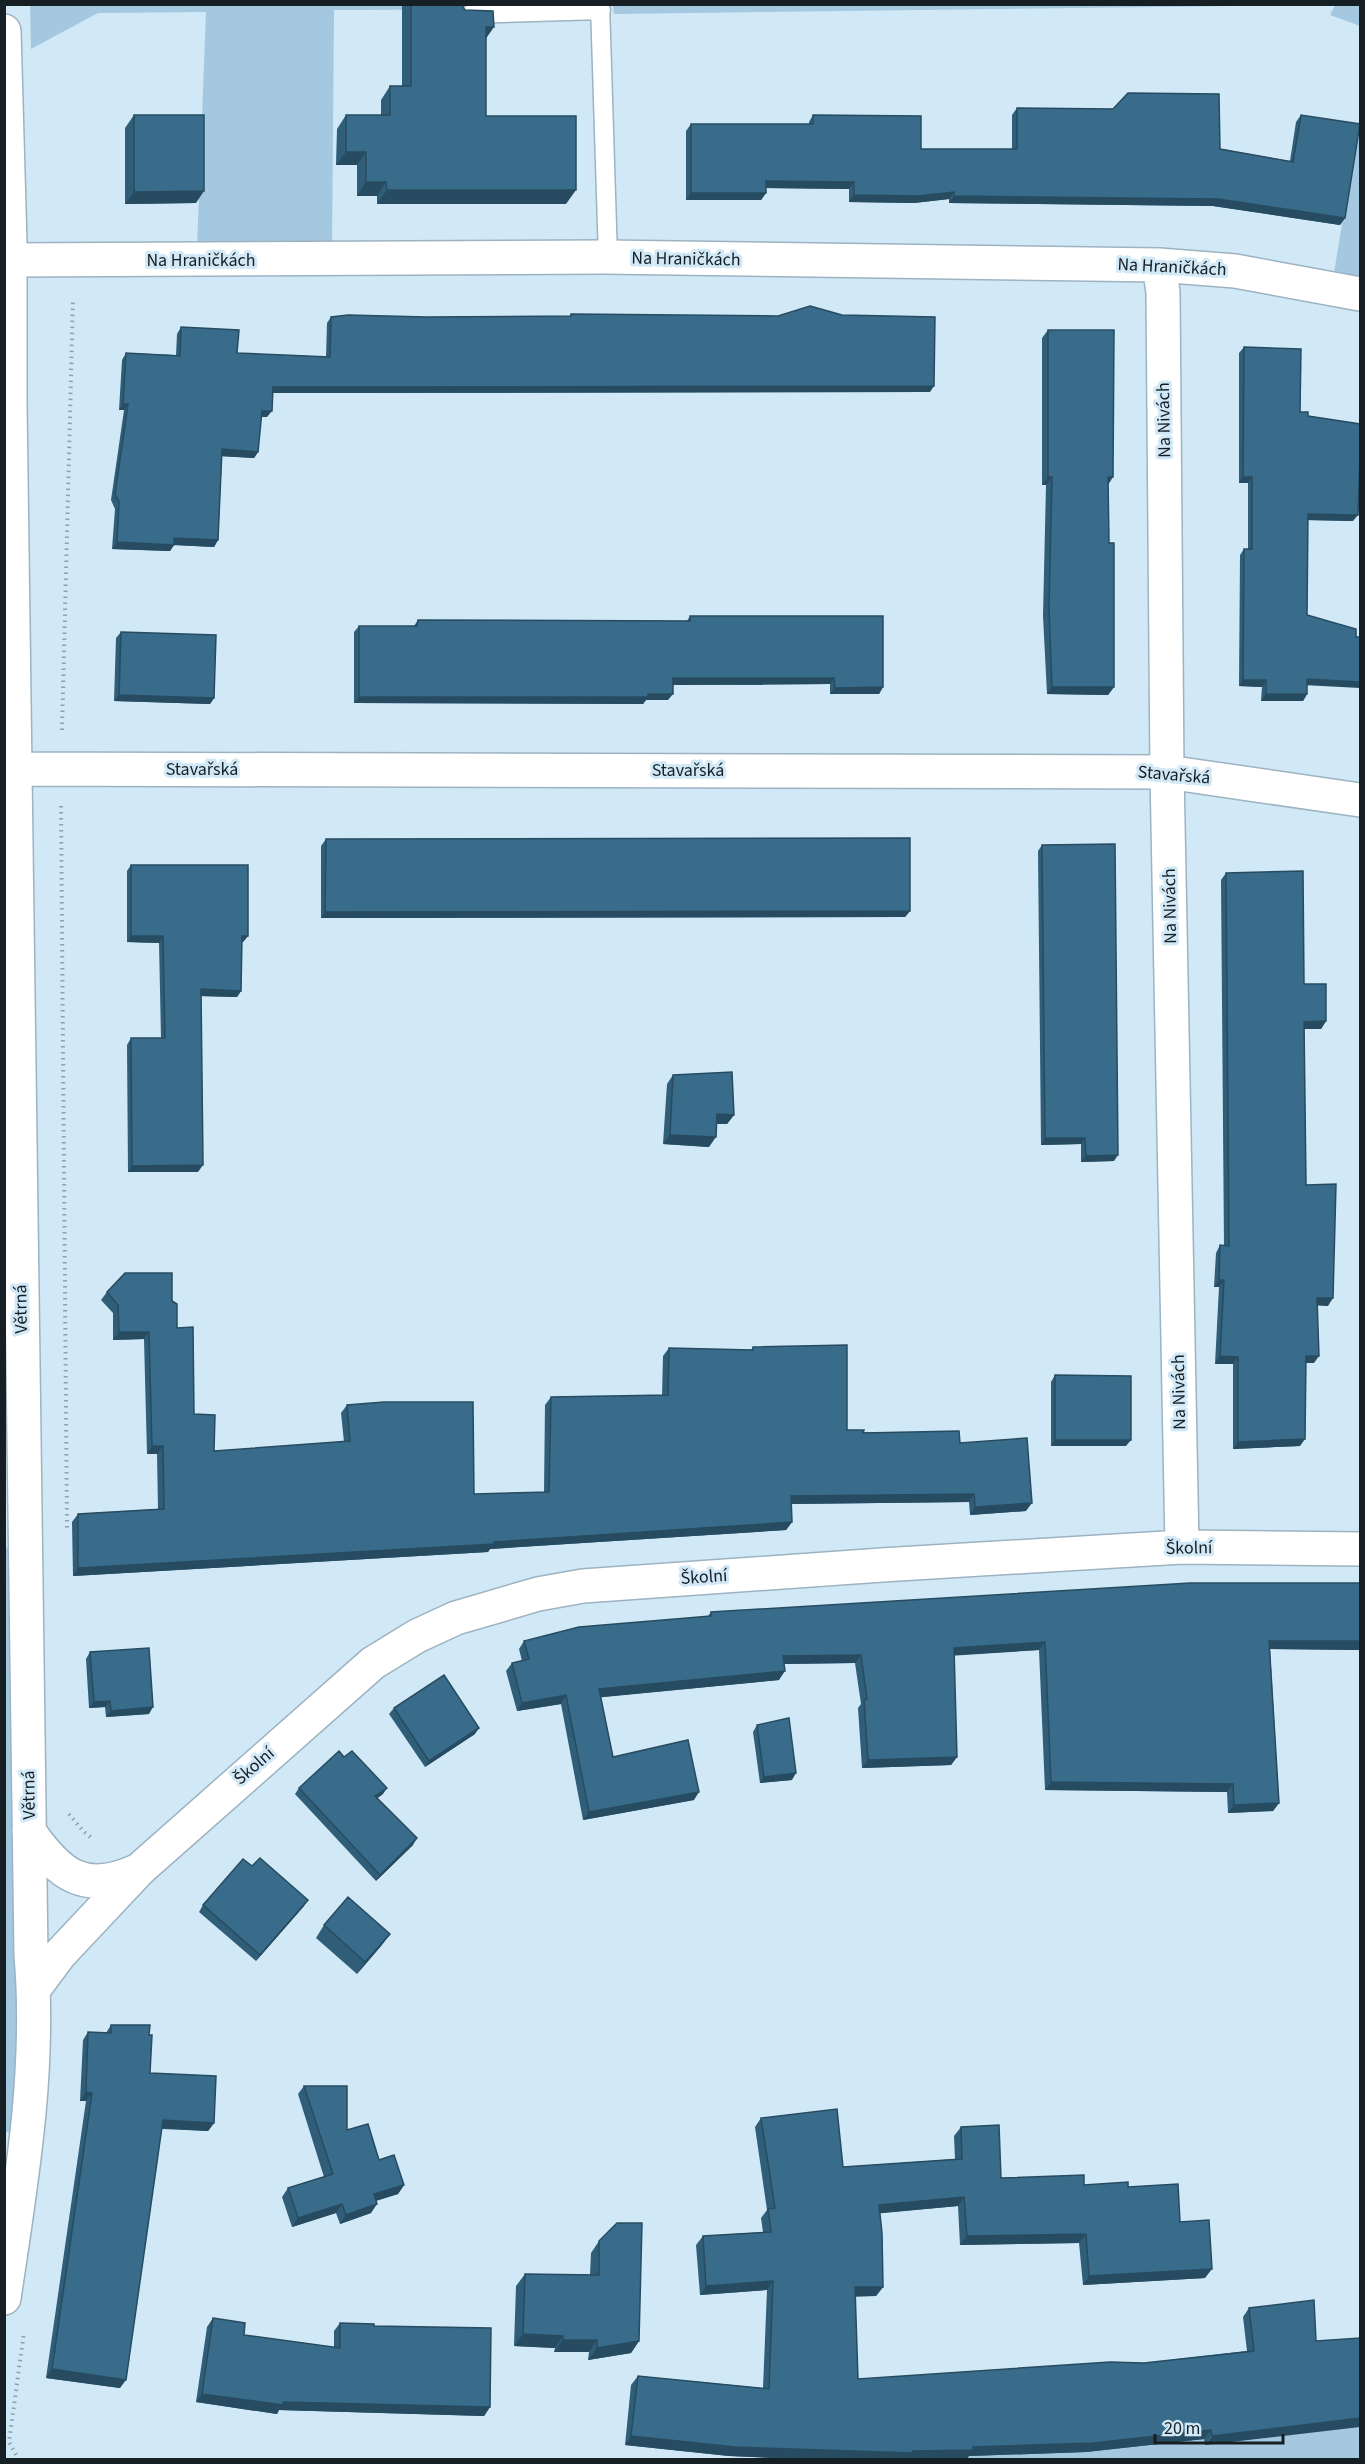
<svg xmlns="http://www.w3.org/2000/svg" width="1365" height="2464" font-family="'Source Sans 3',sans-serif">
<rect width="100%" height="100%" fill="#d1e8f7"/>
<path fill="#a3c8e0" d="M611 4V9L334 10 332 248 197 247 206 12 98 13 31 49 30 5Z
M613 5V4L1317 5 614 14Z
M1335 5H1360V26L1330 15Z
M1360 114V277L1334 273Z
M4 1546 8 1548 43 2056 26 2132H4Z
M1360 2421V2459L906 2460Z"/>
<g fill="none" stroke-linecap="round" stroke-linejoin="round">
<defs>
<path id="service" d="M600 4 608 258
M471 14 601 10"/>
<path id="minor" d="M4 31 10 244V402L31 1955C41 2070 21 2184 4 2298
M10 260 606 257 1159 265 1235 271 1360 294
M1159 265 1163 292 1167 772 1182 1547
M14 769 1167 772 1360 800
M29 1831C60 1876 85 1895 139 1870
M34 1989 60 1954 140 1869 373 1663 417 1636 456 1618 538 1594 583 1586 882 1565 1182 1547 1360 1549"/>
</defs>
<use href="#service" stroke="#9db3c1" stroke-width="21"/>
<use href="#minor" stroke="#9db3c1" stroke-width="36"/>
<path stroke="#8ea0ab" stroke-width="4" stroke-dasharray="1.5 4.5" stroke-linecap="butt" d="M62 730 73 299
M61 806 67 1530
M69 1814 83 1831 93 1839
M19 2460 9 2442 24 2332"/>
<use href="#service" stroke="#fff" stroke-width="18"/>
<use href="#minor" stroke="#fff" stroke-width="33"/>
</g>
<path fill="#305d77" d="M402 4H461L486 39V116L566 204H377V196H357V165H336L337 129 346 115H381V100L390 86H402Z
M1017 108 1220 149 1290 161 1296 122 1301 115 1345 218 1340 225 1213 206 949 203V199L914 203 849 202V189L766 188V193L761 200H686V131L691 124H809V122L813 115 921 149H1012V115Z
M134 115 196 203 125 204V128Z
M571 314 930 392 272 393 267 417H261L258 452 254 458 222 456 218 540 214 547 174 545 170 551 112 549 115 509 111 500 124 410H119L122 360 126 353 176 355 177 334 181 327 237 353 326 357 327 323 331 317H426L570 316Z
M1048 330 1108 485 1109 543 1114 687 1108 695 1047 694 1043 616 1046 485H1042V338Z
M1244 347 1300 412 1308 416 1353 521 1308 520 1307 615 1356 637 1307 686V694L1303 701H1261L1262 687 1239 686 1240 555 1244 549H1248V483H1239V353Z
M690 616 883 687 879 694H830V684L673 685 668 700H646L643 704 354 703V632L359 626H414L418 620 687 621Z
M121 632 214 698 210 704 114 701 116 638Z
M326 839 910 911 905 917 321 918V846Z
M1042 845 1114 1161 1081 1162V1144L1041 1145 1038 851Z
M131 865 248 936 243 942H242L241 991 237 997 201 996 198 1172H128L127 1045 131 1038H161L159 943 127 942V871Z
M1226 873 1304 984 1326 1021 1321 1029H1304L1306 1185 1328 1306 1317 1305 1314 1363H1305L1300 1446 1233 1449V1364H1215L1219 1287H1214L1216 1253 1220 1245 1224 1246 1221 880Z
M673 1075 734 1115 727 1124H716L709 1147 663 1144 667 1084Z
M107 1292 172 1301 194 1414 214 1451 344 1442 341 1413 347 1405 474 1494 544 1492 545 1405 551 1397 662 1396 663 1356 669 1348 751 1350 753 1347 847 1430 960 1443 1026 1511 970 1515 969 1502 792 1504V1522L786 1530 490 1549 488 1552 73 1576 72 1522 78 1514 158 1509 157 1454H147L144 1339 113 1340V1313L101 1300Z
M1055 1375 1126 1446H1051V1382Z
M1360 1583V1650L1270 1649 1279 1803 1273 1811 1228 1813 1227 1792 1045 1790 1039 1650 954 1655 957 1757 951 1765 862 1768 858 1708 861 1704 855 1663 784 1664 779 1680 601 1697 613 1757 694 1800 583 1820 561 1704 517 1711 506 1671 512 1663 522 1661 519 1649 524 1641 708 1616 711 1612Z
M90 1652 149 1714 106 1717 105 1707 89 1708 86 1659Z
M394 1708 475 1734 425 1767 389 1714Z
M757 1725 792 1780 760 1783 753 1732Z
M299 1788 383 1794 377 1798 413 1845 376 1881 295 1794Z
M203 1905 304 1906 256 1961 199 1912Z
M324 1925 390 1934 381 1946 357 1974 316 1938Z
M111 2025 149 2035 150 2073 214 2123 208 2131 162 2129 120 2388 46 2378 86 2101H80L83 2040 88 2032 106 2033Z
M304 2086 347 2130 404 2185 398 2194 376 2201 371 2213 340 2224 336 2213 292 2227 282 2197 288 2188 324 2177 298 2094Z
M761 2118 843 2167 955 2159 954 2136 961 2127 1001 2178 1084 2185 1128 2187 1180 2222 1205 2278 1083 2285 1079 2243 960 2245 958 2206 880 2213 883 2287 876 2296H855L858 2379 1144 2363 1247 2351 1243 2317 1249 2308 1314 2300 1205 2445 1204 2439 1086 2452 969 2456 966 2460H820L729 2456 625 2445 631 2385 638 2376 763 2388 767 2290 700 2295 696 2245 703 2236 763 2232 761 2218 767 2210 755 2127Z
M599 2241 639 2341 631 2353 588 2360 589 2352H554L555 2348 514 2346 516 2286 525 2274 590 2275 591 2253Z
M213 2318 244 2335 334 2347V2331L340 2323 374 2326 490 2407 484 2416 279 2410 277 2414 196 2402 207 2327Z"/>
<path fill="#274c61" d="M486 27H494L485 40Z
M346 152H366L357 165H336Z
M766 181 854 182 849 189 761 188Z
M366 182H386L377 196H357Z
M387 190H576L566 204H377Z
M204 191 196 203 125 204 134 192Z
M954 192 949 199 914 203 849 202 854 195Z
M691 193H766L761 200H686Z
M954 196 1218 199 1345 218 1340 225 1213 206 949 203Z
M934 386 930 392 268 393 273 387Z
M123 404H128L124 410H119Z
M262 411H272L267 417H257Z
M222 449 258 452 254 458 217 456Z
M1048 477H1052L1046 485H1042Z
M1108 477H1113L1108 485Z
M1243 477H1252L1248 483H1239Z
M1308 514 1358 515 1353 521 1304 520Z
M174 538 218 540 214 547 174 545 170 551 112 549 117 542Z
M673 678H834L830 684 668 685Z
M1307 679 1360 682V688L1303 685Z
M1243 680H1266L1262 687 1239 686Z
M883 687 879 694H830L835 688Z
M1052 687H1114L1108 695 1047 694Z
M673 694 668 700H646L643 704 354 703 359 697Z
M1266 694H1307L1303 701H1261Z
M119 695 214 698 210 704 114 701Z
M910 911 905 917 321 918 325 912Z
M131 936H163L159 943 127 942Z
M242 936H248L243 942H237Z
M201 989 241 991 237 997 197 996Z
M1326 1021 1321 1029H1299L1304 1022Z
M717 1114 734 1115 727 1124H710Z
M670 1135 716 1137 709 1147 663 1144Z
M1045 1138H1085L1081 1144 1041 1145Z
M1118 1155 1114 1161 1081 1162 1086 1156Z
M203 1165 198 1172H128L132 1166Z
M1219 1280H1224L1219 1287H1214Z
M1317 1298H1333L1328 1306 1312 1305Z
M119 1332H149L144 1339 113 1340Z
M1220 1356 1238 1357 1233 1364H1215Z
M1306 1356H1319L1314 1363H1301Z
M1305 1439 1300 1446 1233 1449 1238 1442Z
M1055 1440H1131L1126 1446H1051Z
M152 1446H163L157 1454H147Z
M974 1494 969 1502 786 1504 791 1496Z
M1032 1503 1026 1511 970 1515 975 1507Z
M792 1522 786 1530 490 1549 488 1552 73 1576 78 1568Z
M1269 1641H1360V1650L1264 1649Z
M1045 1642 1039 1650 948 1656 954 1648Z
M861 1655 855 1663 777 1664 783 1656Z
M785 1671 779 1680 594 1698 599 1689Z
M566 1695 561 1704 517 1711 522 1703Z
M110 1701 105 1707 89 1708 94 1702Z
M153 1707 149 1714 106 1717 111 1711Z
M479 1728 475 1734 425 1767 429 1761Z
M957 1757 951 1765 862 1768 868 1760Z
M796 1773 792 1780 760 1783 764 1777Z
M1051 1782 1233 1784 1227 1792 1045 1790Z
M387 1788 383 1794 371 1803 375 1796Z
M699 1792 694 1800 583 1820 589 1812Z
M1279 1803 1273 1811 1228 1813 1234 1805Z
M417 1838 413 1845 376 1881 380 1875Z
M308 1900 304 1906 256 1961 260 1955Z
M390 1934 381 1946 357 1974 365 1962Z
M86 2092 92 2093 86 2101H80Z
M163 2120 214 2123 208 2131 157 2128Z
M404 2185 398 2194 368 2203 374 2194Z
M964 2197 958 2206 873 2214 879 2205Z
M342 2204 336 2213 292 2227 298 2218Z
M377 2204 371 2213 340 2224 346 2215Z
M1086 2234 1079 2243 960 2245 967 2236Z
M1212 2269 1205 2278 1083 2285 1089 2276Z
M773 2281 767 2290 700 2295 706 2286Z
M855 2287H883L876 2296 849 2297Z
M523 2334 563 2336 555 2348 514 2346Z
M563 2340H597L589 2352H554Z
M639 2341 631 2353 588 2360 597 2348Z
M52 2369 126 2380 120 2388 46 2378Z
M202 2394 490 2407 484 2416 279 2410 277 2414 196 2402Z
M1360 2418V2427L1205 2445 1212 2436Z
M1211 2430 1204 2439 1086 2452 969 2456 966 2460H820L729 2456 625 2445 631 2436 913 2451Z"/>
<path fill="#386c8a" stroke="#274c61" stroke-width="1.5" d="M411 4H461L465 10 493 11 494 27H486V116H576V190H387L386 182H366V152H346V115H390V86H411Z
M1128 93 1219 94 1220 149 1293 162 1301 115 1360 124 1345 218 1218 199 954 196V192L918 196 854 195V182L766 181V193H691V124H813V115L921 116V149H1017V108L1113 109Z
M134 115H204V191L134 192Z
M810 306 842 315 935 317 934 386 273 387 272 411H262L258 452 222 449 218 540 174 538V545L117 542 119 502 115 494 128 404H123L126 353 180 356 181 327 239 330 237 353 330 357 331 317 348 315 426 317 571 316V314L778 316Z
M1048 330H1114L1113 477H1108L1109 543H1114V687H1052L1049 608 1052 477H1048Z
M1244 347 1301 349 1300 412H1308V416L1360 424V457L1358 515 1308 514 1307 615 1356 629V637H1360V682L1307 679V694H1266V680H1243L1244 549H1252V477H1243Z
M690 616H883V687L835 688 834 678H673V694H648V697H359V626H417L418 620 690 621Z
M121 632 216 635 214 698 119 695Z
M910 838V911L325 912 326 839Z
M1115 844 1118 1155 1086 1156 1085 1138H1045L1042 845Z
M131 865H248V936H242L241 991 201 989 203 1165 132 1166 131 1038H165L163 936H131Z
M1303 871 1304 984H1326V1021L1304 1022 1306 1185 1336 1184 1333 1298H1317L1319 1356H1306L1305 1439 1238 1442V1357L1220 1356 1224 1280H1219L1220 1245 1229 1246 1226 873Z
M732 1072 734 1115 717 1114 716 1137 670 1135 673 1075Z
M125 1273H172V1301L177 1304V1328L193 1327 194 1414 215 1415 214 1451 350 1441 347 1405 384 1402H473L474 1494 549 1492 551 1397 668 1395 669 1348 753 1350V1347L847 1345V1430H864L863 1433 959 1431 960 1443 1027 1438 1032 1503 975 1507 974 1494 791 1496 792 1522 494 1542V1544L78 1568V1514L164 1509 163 1446H152L149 1332H119L118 1305 107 1292Z
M1055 1375 1131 1376V1440H1055Z
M1190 1583H1360V1641H1269L1279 1803 1234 1805 1233 1784 1051 1782 1045 1642 954 1648 957 1757 868 1760 864 1700 867 1699 861 1655 783 1656 785 1671 599 1689 613 1757 688 1740 699 1792 589 1812 566 1695 522 1703 512 1663 529 1659 524 1641 579 1627 711 1616V1612Z
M149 1648 153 1707 111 1711 110 1701 94 1702 90 1652Z
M444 1675 479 1728 429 1761 394 1708Z
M789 1718 796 1773 764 1777 757 1725Z
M339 1751 344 1757 352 1751 387 1788 375 1796 417 1838 380 1875 299 1788Z
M260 1858 308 1900 260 1955 203 1905 243 1859 252 1866Z
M348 1897 390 1934 365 1962 324 1925Z
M111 2025H150L149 2035H152L150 2073 216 2076 214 2123 163 2120 126 2380 52 2369 92 2093 86 2092 88 2032 111 2033Z
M304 2086H347V2130L368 2124 379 2160 394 2155 404 2185 374 2194 377 2204 346 2215 342 2204 298 2218 288 2188 333 2174Z
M837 2109 843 2167 962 2159 961 2127 999 2125 1001 2178 1084 2175V2185L1128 2182V2187L1178 2184 1180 2222 1209 2220 1212 2269 1089 2276 1086 2234 967 2236 964 2197 879 2205 882 2233 883 2287H855L858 2379 1110 2362 1144 2363 1254 2351 1249 2308 1314 2300 1316 2341 1360 2338V2418L1212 2436 1211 2430 1093 2443 973 2447V2450L913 2451V2453L735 2447 631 2436 638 2376 769 2389 773 2281 706 2286 703 2236 771 2232 768 2209 775 2208 761 2118Z
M617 2223H642L639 2341 597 2348V2340H563V2336L523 2334 525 2274 599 2275V2241Z
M213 2318 245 2323 244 2335 340 2348V2323L374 2324V2326L491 2328 490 2407 283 2402V2405L202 2394Z"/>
<g text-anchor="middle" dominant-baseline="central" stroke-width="6" stroke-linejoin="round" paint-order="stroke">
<g font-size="18" fill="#161f24" stroke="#d1e8f7">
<text transform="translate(686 259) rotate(1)">Na Hraničkách</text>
<text x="201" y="260">Na Hraničkách</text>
<text transform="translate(1172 267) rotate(3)">Na Hraničkách</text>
<text transform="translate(1164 420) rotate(-91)">Na Nivách</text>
<text x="202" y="769">Stavařská</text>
<text x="688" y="770">Stavařská</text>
<text transform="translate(1174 775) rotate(5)">Stavařská</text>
<text transform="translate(1170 906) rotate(-91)">Na Nivách</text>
<text transform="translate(21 1309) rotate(-91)">Větrná</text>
<text transform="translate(1179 1392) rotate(-91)">Na Nivách</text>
<text transform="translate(1189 1548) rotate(-1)">Školní</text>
<text transform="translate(704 1577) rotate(-4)">Školní</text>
<text transform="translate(254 1766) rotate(-41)">Školní</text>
<text transform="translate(29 1795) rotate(-91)">Větrná</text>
</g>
</g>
<rect width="1365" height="2464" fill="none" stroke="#161f24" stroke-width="12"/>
<path d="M1155 2434v9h128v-9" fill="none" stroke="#161f24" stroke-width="3"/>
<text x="1164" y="2434" font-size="18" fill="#161f24" stroke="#d1e8f7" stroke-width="4.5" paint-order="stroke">20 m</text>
</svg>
